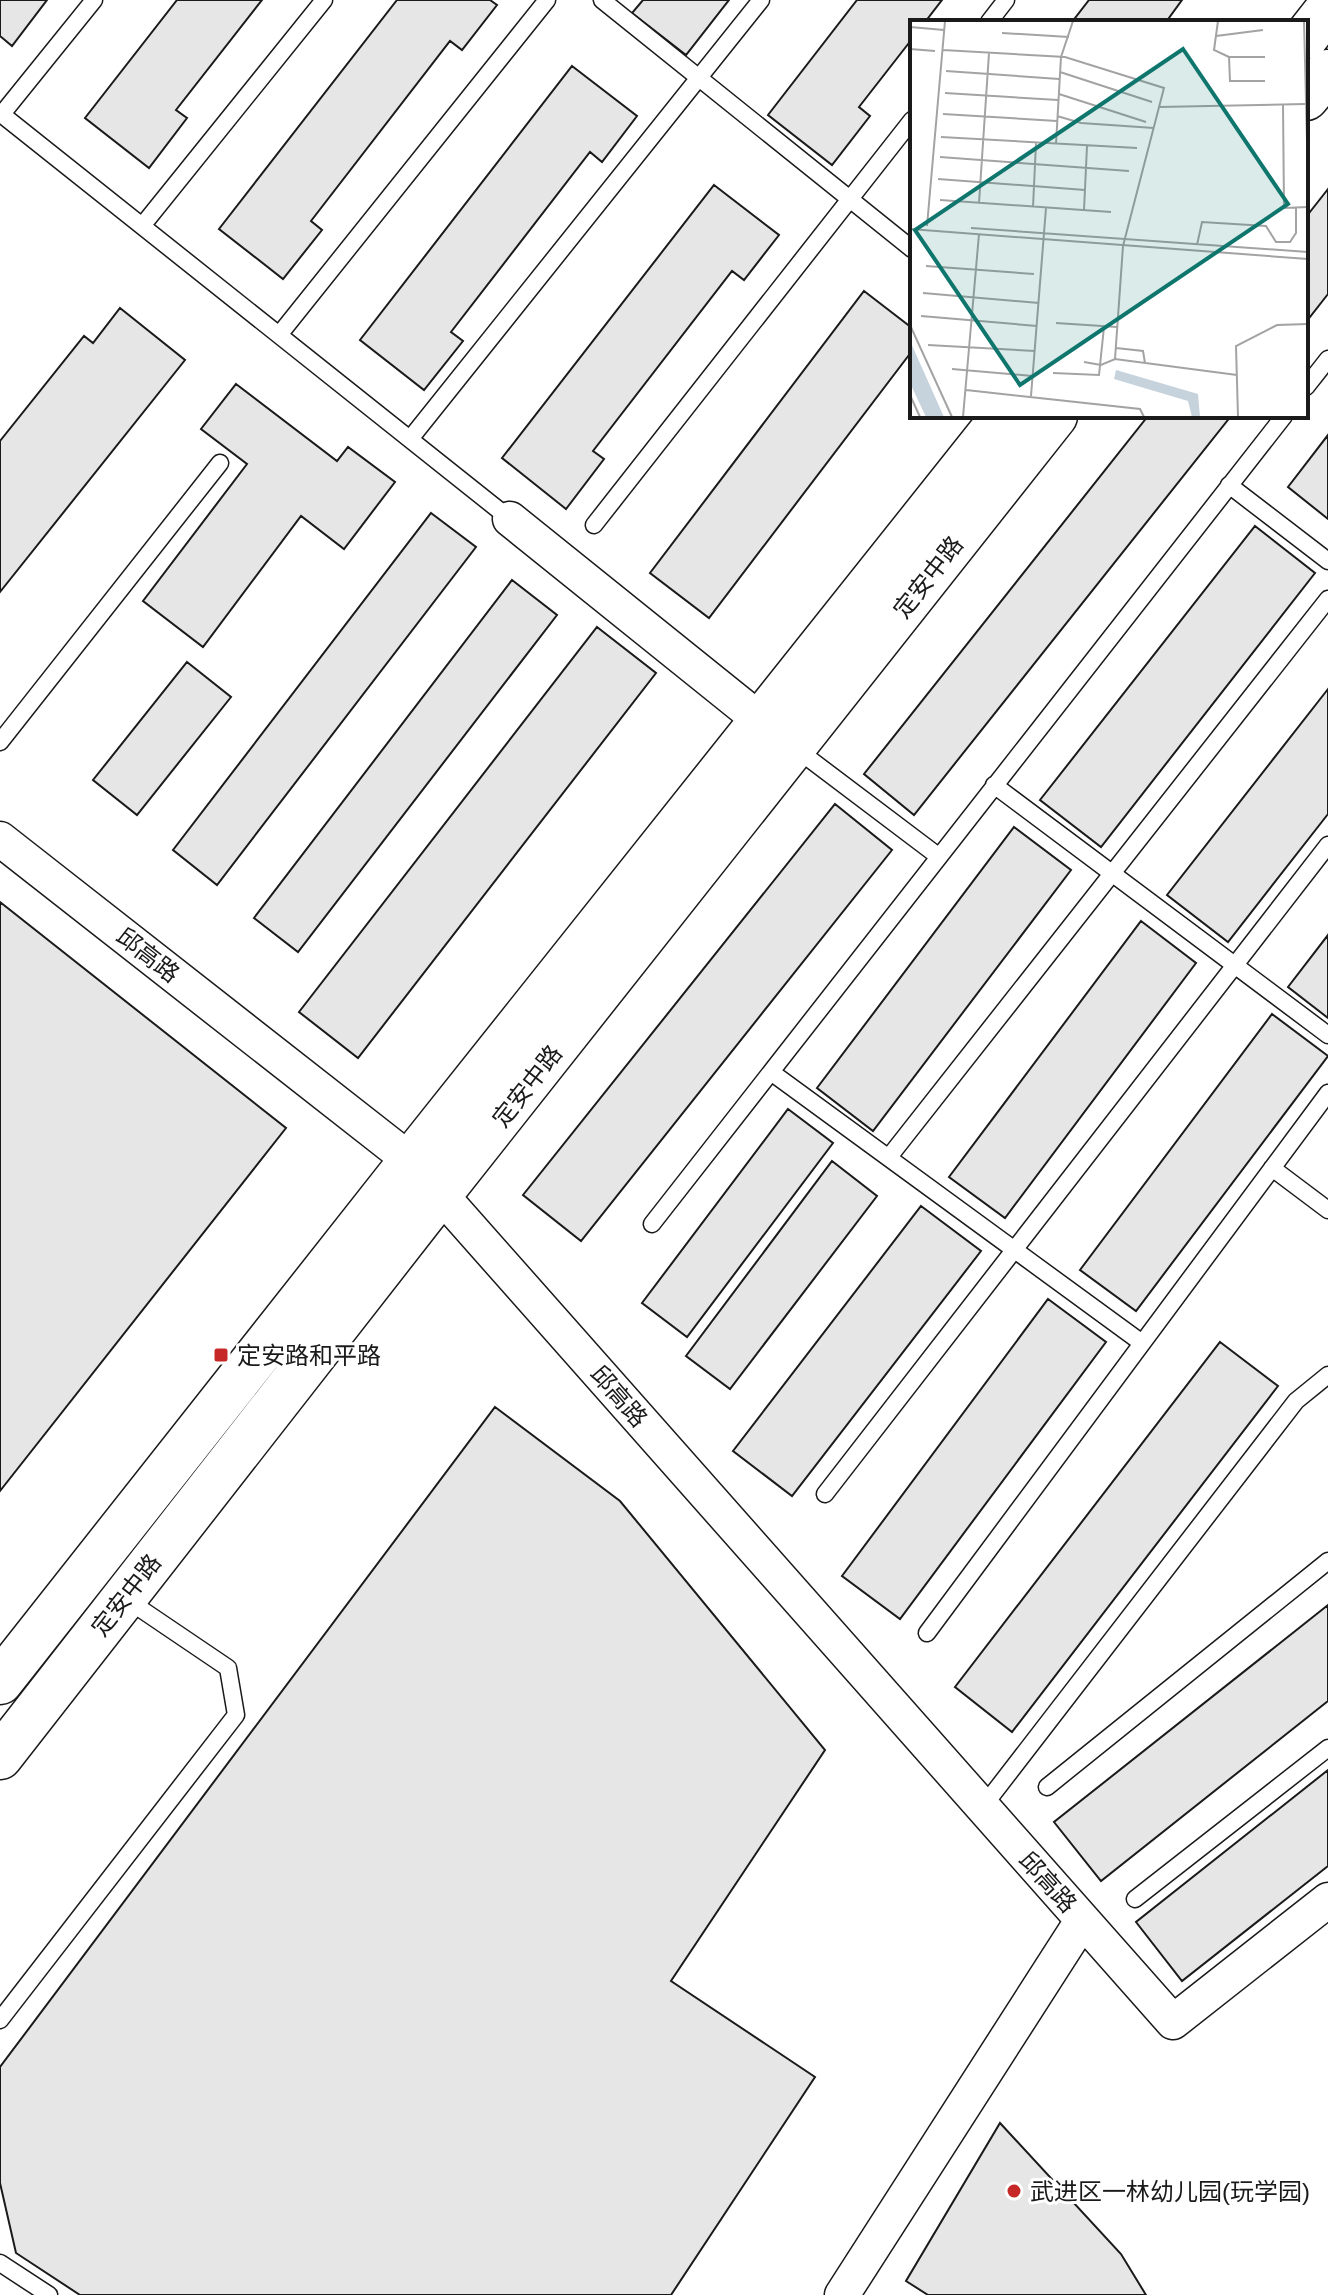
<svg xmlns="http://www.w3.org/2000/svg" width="1328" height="2295" font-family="Arial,'Noto Sans SC',sans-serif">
<rect width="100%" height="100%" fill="#fff"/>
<path fill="#e6e6e6" stroke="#1a1a1a" stroke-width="2" d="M0 0H47L12 46 0 36Z
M177 0H262L176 110 187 118 149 168 85 118Z
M397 0H490L497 5 462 50 450 41 311 221 322 230 283 279 219 229Z
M643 0H729L686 55 632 13Z
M857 0H942L925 22H912V39L859 107 870 116 832 165 768 115Z
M1089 0H1182L1166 22H1072Z
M572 66 637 116 602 162 590 152 451 332 463 341 424 390 360 340Z
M714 185 779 235 744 280 732 271 593 451 604 459 566 509 502 458Z
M1328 189V294L1306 322V217Z
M864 291 912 328V351L709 618 650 573Z
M120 308 185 360 0 592V441L84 336 93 343Z
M236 384 337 461 348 447 395 482 344 549 301 516 203 647 143 601 247 464 201 429Z
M1148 416H1231L914 815 864 774Z
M1328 435V519L1288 487Z
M431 513 476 547 217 885 173 850Z
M1255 526 1315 573 1101 847 1040 800Z
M512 580 557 615 298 952 254 918Z
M597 627 656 673 358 1058 299 1012Z
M187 662 231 697 137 815 93 780Z
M1328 689V814L1228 942 1167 895Z
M835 804 892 850 581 1241 523 1195Z
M1014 827 1071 870 873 1131 817 1088Z
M0 902 286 1128 0 1491Z
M1141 921 1196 963 1005 1218 949 1177Z
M1328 935V1018L1288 987Z
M1272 1014 1328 1056 1136 1311 1080 1270Z
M788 1109 833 1143 687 1337 642 1303Z
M832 1161 877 1196 730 1389 686 1356Z
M921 1206 981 1251 792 1496 733 1451Z
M1048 1299 1106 1342 900 1619 842 1576Z
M1220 1342 1278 1386 1012 1732 955 1687Z
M495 1407 620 1501 825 1750 671 1981 815 2077 671 2295H80L16 2253 0 2183V2067Z
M1328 1605V1701L1101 1881 1054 1822Z
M1328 1770V1866L1182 1981 1136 1922Z
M1000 2123 1121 2254 1146 2295H928L906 2281Z"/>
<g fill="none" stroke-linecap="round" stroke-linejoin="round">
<defs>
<path id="lane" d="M602 0 912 249
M989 22 1006 0
M0 113 510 519
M2 114 94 0
M142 226 324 0
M279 335 547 0
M1306 387 1328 359
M410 439 761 0
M1229 485 1328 561
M594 525 912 120
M0 742 220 463
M795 748 938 856
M994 785 1328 1035
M771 1072 1142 1343
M889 1157 1328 599
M1272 1168 1328 1210
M652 1224 1284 416
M825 1494 1328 845
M927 1633 1328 1093
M1047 1787 1328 1561
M982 1808 1296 1401 1328 1375
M1135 1899 1328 1748
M0 2020 236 1715 228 1668 126 1599
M0 2263 49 2295"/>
<path id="street" d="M510 519 781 737
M0 839 411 1161 1173 2022 1328 1900
M842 2295 1082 1921"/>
<path id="secondary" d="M1306 37 1328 9
M1306 98 1328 72
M0 1682 411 1161 1004 416
M0 1757 420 1219 1055 416"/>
</defs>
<use href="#lane" stroke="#1a1a1a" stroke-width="19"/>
<use href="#street" stroke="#1a1a1a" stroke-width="37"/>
<use href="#secondary" stroke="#1a1a1a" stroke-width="47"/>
<use href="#lane" stroke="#fff" stroke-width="16"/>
<use href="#street" stroke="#fff" stroke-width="34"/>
<use href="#secondary" stroke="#fff" stroke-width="44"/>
</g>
<g fill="#c62828" stroke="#fff" stroke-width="3">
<rect x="213" y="1347" width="16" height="16" rx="4"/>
<circle cx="1014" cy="2191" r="8"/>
</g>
<g text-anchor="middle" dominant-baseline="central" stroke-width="6" stroke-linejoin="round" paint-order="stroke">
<g font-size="24" fill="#1a1a1a" stroke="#fff">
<text transform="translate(928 577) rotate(-52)">定安中路</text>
<text transform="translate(148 955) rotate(38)">邱高路</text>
<text transform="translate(527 1086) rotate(-52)">定安中路</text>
<text transform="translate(619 1396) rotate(49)">邱高路</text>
<text transform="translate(126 1595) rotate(-52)">定安中路</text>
<text transform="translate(1048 1882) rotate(48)">邱高路</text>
</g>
<g font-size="24" fill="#1a1a1a" stroke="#fff" text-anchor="start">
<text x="237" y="1355">定安路和平路</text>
<text x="1030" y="2191">武进区一林幼儿园(玩学园)</text>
</g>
</g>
<g transform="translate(910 20)">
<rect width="398" height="398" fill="#fff"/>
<path d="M0 321 34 397H16L0 363ZM206 350 288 374 290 397H282L278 381 204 359Z" fill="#c6d2dc"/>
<path fill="none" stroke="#a3a3a3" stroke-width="2" d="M308 1 304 30 319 37 320 61H355M394 1 398 161M0 7 34 10M92 13 159 17M306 16 353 10M0 29 25 31M33 30 155 37 254 68 213 226 205 339M319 37H355M36 51 149 59M150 52 242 82M35 73 148 80M149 74 236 102M373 84 374 188 398 187M249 87 395 84M33 94 147 101M147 96 171 103 244 108M31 117 227 128M146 124 151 37 163 1M30 137 219 151M28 159 175 170M30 180 201 192M69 183 79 33M123 187 126 123M174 190 177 126M17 206 35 1M61 208 398 232M0 209 398 239M287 225 292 202 356 206 366 222H380L386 213V188M16 246 124 254M13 273 129 283M11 296 127 306M146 303 207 307M0 305 42 397M18 325 125 331M206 328 233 331 235 343M174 342 191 345 205 339 327 355M42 349 123 356M143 353 189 355 194 307M56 370 230 389 234 397M0 375 10 397M121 376 136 188M53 397 69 214M328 397 326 326 367 305 398 304"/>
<path fill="#0f766e" fill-opacity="0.15" stroke="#0f766e" stroke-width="4" d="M273 29 378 184 110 365 5 210Z"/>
<rect width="398" height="398" fill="none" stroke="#1a1a1a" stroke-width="4"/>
</g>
</svg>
